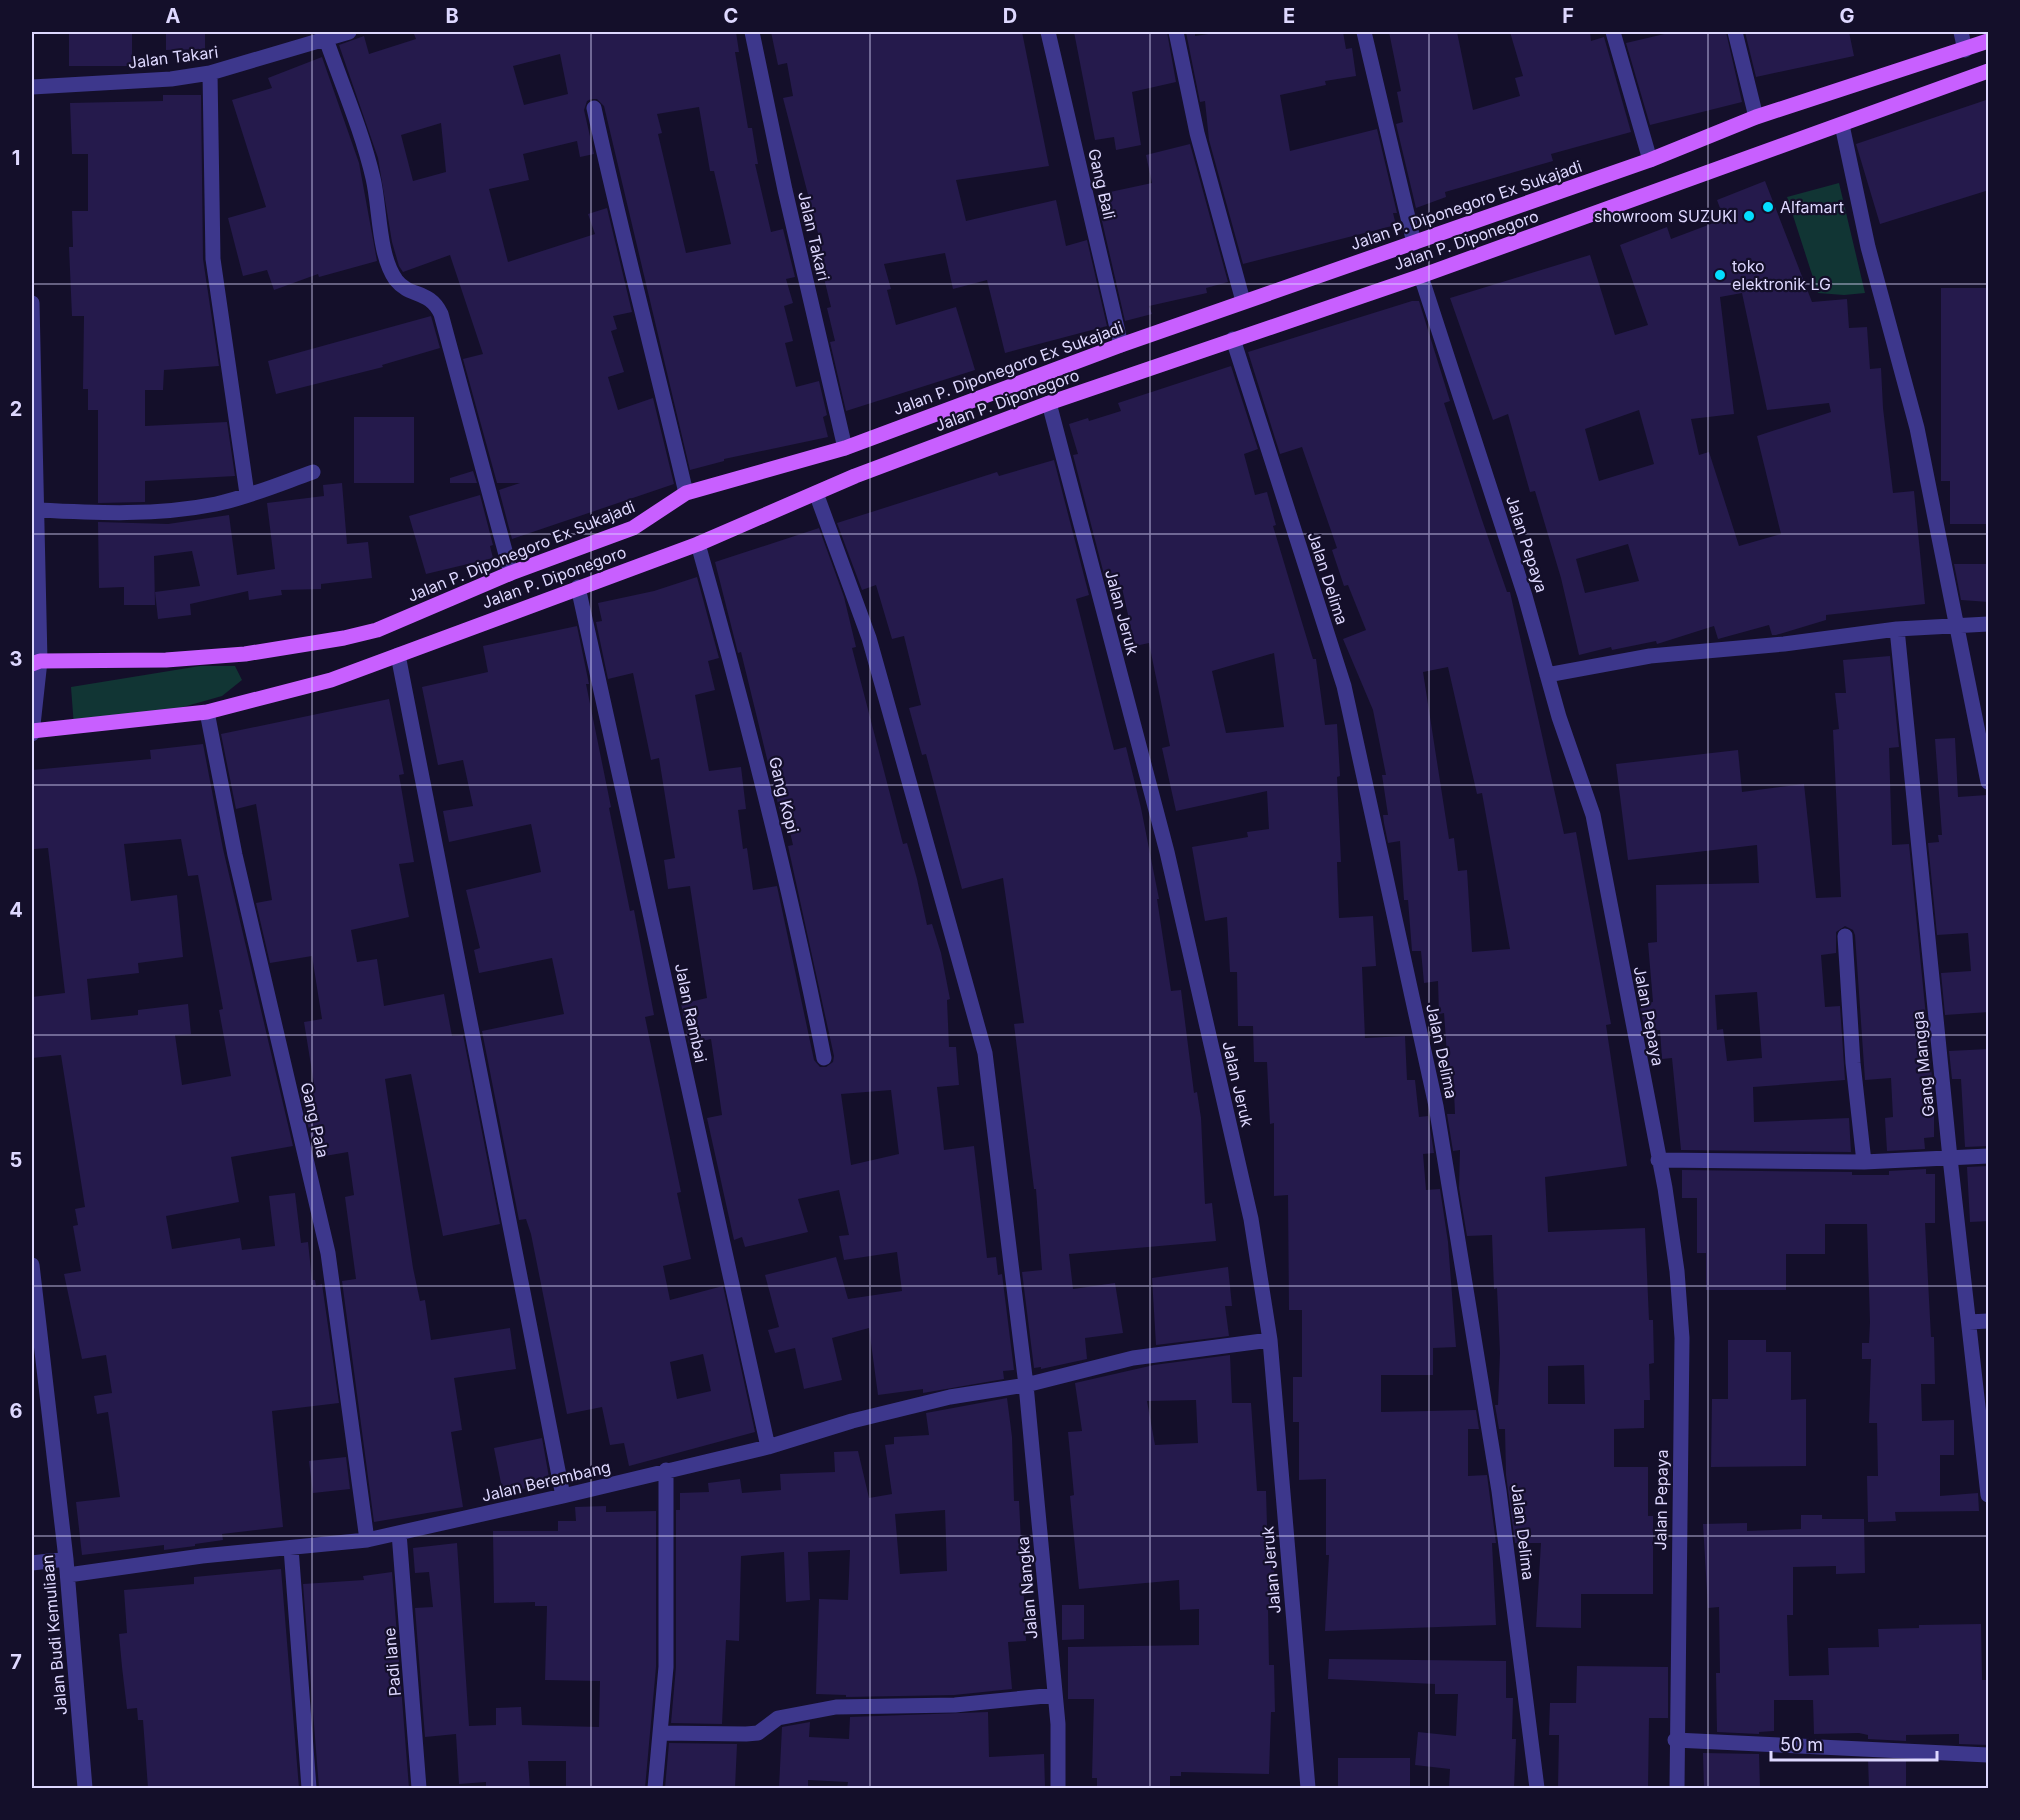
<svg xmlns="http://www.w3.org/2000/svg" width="2020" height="1820" font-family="Inter,sans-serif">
<rect width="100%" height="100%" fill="#140f2a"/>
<path fill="#113534" d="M1839 183 1865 293 1844 295 1818 293 1787 197Z
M200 666H235L242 680 222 696 176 709 74 727 71 687Z"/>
<path fill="#251a4c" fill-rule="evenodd" d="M69 32H132V66H69Z
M166 32H205V49L166 50Z
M424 32H736L739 52H735L748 128H752L758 164H755L771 232 783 229 795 277 786 279 793 303 784 306 793 341 785 343 796 387 819 381 827 415 823 417 828 437 724 459V461L690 470 604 106 597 99H591L587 101 584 110 594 154 580 157 577 141 523 154 529 180 489 189 508 262 595 234 588 214 607 208 632 312 613 316 617 329 611 331 624 372 608 377 618 410 653 398 674 484 512 539 499 490 520 483H497L463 359 483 354 450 255 403 272 399 266 392 242 378 158 339 45 364 36 369 54 416 39 414 34ZM560 54 568 94 524 105 513 66ZM699 107 710 171H714L731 244 686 253 658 134 662 133 657 114ZM441 123 446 172 413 181 401 135Z
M771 32H1022L1049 166 956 180 966 221 1056 200 1066 246 1087 240 1107 326 1005 353 987 280 953 289 945 253 884 264 891 289 887 290 896 325 956 307 975 370 846 411 830 342 835 341 827 308 831 307 822 270 814 272 807 240 819 237 783 98 793 96 787 63 778 65Z
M1074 32H1167L1176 82 1132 92 1141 145 1116 150 1114 137 1095 140Z
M1186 32H1195V36L1222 32H1343L1346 49 1352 48 1356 76 1325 81 1326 85 1280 95 1290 151 1377 129 1397 213H1393L1396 225 1243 264 1209 140 1205 101 1200 102Z
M1389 32H1457L1473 110 1520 96 1515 78 1523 76 1510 32H1590L1591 41 1604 37 1631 132 1551 154 1553 161 1445 192 1446 197 1416 208 1396 124 1403 122 1397 92 1401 91Z
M1673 32H1726L1742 102 1650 125 1626 43Z
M1745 32H1849L1854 56 1756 77Z
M322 57 359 163 377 261 319 277 318 274 274 290 267 270 243 276 228 218 266 207 232 100 272 88 268 78Z
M163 95H201L203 259 219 366 164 370 163 390H145V426L227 422 235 476 145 481V502L98 503V410H88V389H83L84 316H72L69 247H73L72 211H88V154H72L70 103 163 101Z
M1989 99V190L1880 224 1856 144Z
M1190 144 1228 282 1206 288 1207 293 1149 306 1152 314 1125 321 1096 195 1152 183 1146 155Z
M1765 181 1812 302 1847 299 1849 328 1867 327 1870 369 1881 368 1883 408 1893 493 1914 491 1925 604 1826 615V620L1776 635H1772L1769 625 1718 639 1714 626 1657 644 1656 641 1612 650 1611 647 1579 655 1561 578 1535 491 1530 492 1508 414 1493 420 1450 298 1590 255 1615 335 1648 325 1620 245 1667 227 1671 239 1724 219 1717 200ZM1742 293 1767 410 1829 403 1831 412 1757 436 1781 534 1739 546 1709 452 1699 455 1691 419 1734 414 1720 297ZM1639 410 1654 464 1599 481 1585 429ZM1628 544 1639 581 1585 593 1576 559Z
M1941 288H1989V524H1950V481H1941Z
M1412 301H1419L1450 401 1444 403 1482 520 1507 592H1510L1564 834 1576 832 1611 1024 1606 1025 1627 1166 1545 1177 1548 1232 1645 1228 1649 1320H1653L1654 1363 1649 1364 1650 1400H1644V1428L1614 1429V1467H1648V1516H1653V1594H1581V1628L1536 1627 1541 1543H1515L1506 1475 1505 1429H1499L1495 1405H1498L1500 1353 1497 1288 1494 1289 1492 1235 1467 1236 1459 1188 1460 1150 1453 1151 1447 1114H1455L1453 1068H1448L1444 1013 1439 1014 1438 981 1424 983 1421 951H1412L1408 900H1404L1400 841 1388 843 1384 823 1383 815H1388L1382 775H1386L1373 710 1343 639 1366 630 1348 585 1344 586 1332 550 1337 548 1302 447 1280 454 1248 352ZM1448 667 1477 794 1482 793 1510 949 1472 952 1467 870 1458 871 1454 838 1449 839 1423 672ZM1584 1365 1585 1404H1548V1366Z
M431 316 440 348 382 365 383 367 276 394 268 361Z
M1231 366 1258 449 1244 454 1255 495 1267 492 1276 525 1273 526 1313 659H1316L1325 725 1337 724 1340 776 1337 777 1341 862H1337L1339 918 1373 916 1376 966 1362 967 1365 1038 1405 1036 1407 1080H1415L1419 1117 1428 1116 1434 1153 1423 1154 1426 1190 1440 1189 1448 1242 1456 1347 1433 1348V1375H1381V1412L1476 1410 1479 1429H1468V1476L1487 1475 1496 1543H1492L1496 1625 1325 1631 1329 1555H1326V1479L1299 1480V1422H1293V1377H1302V1310H1289L1288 1195 1274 1196V1123L1270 1124 1267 1062H1254L1253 1026H1238L1237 972H1230L1227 917 1205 921 1192 847 1248 837 1247 832 1269 829 1267 791 1176 811 1162 748 1170 746 1149 643 1135 646 1122 588 1108 590 1073 455 1078 454 1069 424 1088 418 1089 421 1121 411 1118 403ZM1274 653 1284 727 1226 733 1212 671Z
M354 417H414V483H354Z
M1054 460 1089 595 1076 599 1114 750 1126 747 1141 808 1159 899H1157L1171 991 1181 990 1194 1093 1197 1092 1201 1118 1205 1204 1212 1203 1216 1241 1069 1254 1073 1289 1115 1283 1123 1333 1085 1338 1087 1359 1041 1369V1367L1034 1368 1022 1272 1042 1270 1036 1189H1034L1014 1024 1024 1023 1003 878 962 889 926 754 922 755 909 708 921 705 904 636 892 639 876 585 862 590 837 523 997 472 999 476Z
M473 471 477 483H450V478Z
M342 483 347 544 368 542 372 578 321 584V589L281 590 282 595 249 600 248 591 190 604 191 615 158 619 155 592 200 586 192 551 154 556 155 605H124V587L99 588 98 522 168 524 229 515 237 575 275 569 267 503 324 496 323 485Z
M480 495 493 545 490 546 493 558 426 574 409 516Z
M819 528 844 597 856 647 852 648 903 844 907 843 917 879 927 925 932 924 941 953 950 999 947 1000 949 1047H956L959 1085 937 1087 944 1150 974 1146 987 1258 996 1257 998 1275 1002 1274 1014 1370 1003 1371 1004 1379 923 1393V1389L878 1395 869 1328 832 1338 842 1380 804 1389 795 1348 775 1353 768 1330 779 1327 765 1275 836 1257 848 1299 902 1291 897 1252 844 1260 839 1236 849 1235 839 1190 798 1199 808 1232 745 1247 742 1237 734 1240 707 1118 722 1115 711 1039 689 1044 681 1004 707 998 690 886 668 889 664 860 675 858 659 758 651 760 633 673 608 679 596 622 602 621 598 603 654 591 697 577 719 658 708 661 715 690 695 695 709 771 741 767 746 809 738 810 743 849 747 848 753 890 777 886 814 1060 820 1067H826L833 1062 834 1056 788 846 793 845 785 811 780 812 741 652 738 653 715 562ZM891 1090 899 1154 851 1165 841 1094Z
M1954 564H1989V602L1961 600Z
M577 626 589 684H586L611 807 609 808 630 911 634 910 654 1015 645 1017 681 1192 677 1193 691 1259 663 1266 670 1300 723 1286 755 1432 629 1466 624 1443 610 1445 602 1407 567 1414 531 1234 526 1219 519 1220 482 1031 564 1014 552 958 479 973 474 950 480 948 466 890 541 872 531 824 449 842 443 811 473 806 463 760 438 765 422 687 488 672 483 646ZM703 1354 711 1391 677 1399 670 1362Z
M1890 656 1899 747 1889 748 1892 845 1909 844 1934 1098V1137L1924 1138 1925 1149 1887 1151 1885 1118 1893 1117 1891 1078 1865 1080 1855 935 1853 930 1845 926 1836 932V953L1821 955 1825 1007 1840 1006 1845 1080 1753 1087 1754 1122 1849 1118 1851 1152 1681 1150 1672 1058 1662 1059 1660 1030 1645 1031 1639 1003 1653 1002 1648 943 1657 942 1656 885 1759 883 1757 845 1628 860 1616 764 1738 750 1742 792 1804 784 1816 898 1841 897 1833 730 1839 729 1835 693H1846L1843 660ZM1757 992 1762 1058 1727 1061 1723 1029 1717 1030 1715 995Z
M389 699 404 774 399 775 414 862 399 864 409 917 351 930 357 962 377 959 384 1006 444 994 452 1036 463 1035 500 1224 443 1236 411 1074 385 1079 413 1268 420 1301 425 1300 431 1340 510 1328 516 1369 454 1378 462 1430 451 1432 463 1507 374 1522 342 1281 356 1279 345 1197 354 1195 348 1152 319 1157 317 1141 312 1142 300 1092 315 1090 304 1022 322 1019 312 956 270 963 256 903 272 900 256 804 236 809 221 734Z
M1955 738 1958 797 1987 795 1989 1012 1945 1015 1941 973 1971 971 1968 933 1937 935 1928 843 1939 842 1938 835H1942L1935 739Z
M203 744 223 849 293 1146 231 1157 239 1202 166 1216 172 1249 240 1238 242 1250 275 1246 269 1196 295 1193 301 1243 308 1242 312 1280H315L316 1286 322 1284 339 1403 272 1411 283 1527 222 1534 223 1540 195 1544V1546L164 1550V1545L82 1555 76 1502 120 1497 108 1412 97 1414 94 1396 112 1393 106 1355 82 1359 64 1274 81 1271 73 1226 78 1225 75 1209 85 1207 61 1055 32 1058V997L65 993 48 848 34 849 32 770 151 759 150 750ZM181 839 188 876 198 875 223 1009 219 1010 231 1076 182 1085 175 1035 191 1034 188 1004 138 1010V1015L91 1020 87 979 139 973 138 963 183 957 177 895 131 901 124 844Z
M1989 1049V1146L1965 1147 1961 1079H1952L1949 1051Z
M1989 1166V1221L1970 1222 1967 1167Z
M1926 1169V1174H1935V1223H1925L1931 1337H1934L1935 1384H1921L1922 1421 1954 1420V1455H1940V1496L1978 1493 1979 1511 1895 1512 1896 1521 1868 1522 1867 1476H1878L1877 1423H1869L1871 1359H1862V1343H1869L1870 1322 1867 1224H1825V1254H1786V1290H1706V1253H1697V1198H1682V1170L1852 1172V1175H1889V1171Z
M1228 1267 1232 1306H1225L1229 1336 1156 1345 1152 1278Z
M1728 1340H1766V1352H1791V1400L1806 1399V1466L1711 1467 1712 1399H1728Z
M1230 1355 1232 1403H1251L1257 1491H1266L1268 1561H1274L1275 1608H1268L1269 1665H1274L1275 1712H1271L1269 1774 1181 1772V1776H1170V1788H1097V1778H1092L1094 1699H1068V1647L1199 1645V1609L1180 1610 1179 1580 1079 1589 1070 1496 1074 1495 1068 1432 1082 1431 1075 1383 1154 1365ZM1196 1400 1198 1443 1155 1445 1147 1401Z
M1007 1398 1012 1437 1014 1501H1019L1026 1641 1008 1642 1012 1689 954 1695 846 1697V1695L816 1694 819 1599 848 1600 850 1550 808 1552 810 1600 786 1602 784 1552 741 1556 739 1641 726 1640 722 1724 671 1723 676 1667V1510H680V1493L709 1492 708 1483 740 1479 742 1493 781 1490 780 1474 835 1472 834 1452 858 1451 869 1498 892 1494 885 1445 894 1444V1437L929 1435 926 1413ZM945 1510 947 1571 900 1574 895 1514Z
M542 1438 550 1483 503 1493 494 1448Z
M346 1457 350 1489 313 1493 309 1461Z
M606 1506V1512L656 1511V1667L645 1788H566V1761H528L530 1788H486V1782L459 1784 456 1734 425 1737 415 1608 433 1607 429 1572 415 1573 413 1548 457 1543 469 1726 496 1725V1708L521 1707 522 1725 599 1727 600 1681 545 1680 547 1606H535V1602L494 1603 493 1531H558V1521H576L575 1507Z
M1801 1515H1822V1519H1864L1865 1573 1836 1574V1566L1793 1567V1615H1787L1789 1676 1829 1675 1828 1648 1879 1647 1878 1629 1919 1628V1625L1981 1624 1982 1680H1989V1745L1959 1744V1734L1906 1735V1741L1868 1739V1735L1859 1733 1814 1734 1813 1700H1774V1731L1759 1732V1734L1717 1732 1716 1673H1720L1719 1607 1708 1608 1703 1524 1747 1523V1531L1801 1529Z
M281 1569 299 1788H148L143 1720H138L137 1708 127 1709 122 1667 119 1634 127 1633 124 1590 194 1584V1577Z
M392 1572 409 1788H319L303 1584 364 1580 363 1576Z
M1062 1605H1084V1639L1062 1640Z
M1329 1659 1506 1661V1698H1513L1512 1739H1516L1514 1788H1449L1450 1769 1415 1765 1418 1732 1456 1736 1458 1694H1435V1684L1328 1679Z
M1577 1666 1668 1667V1718H1649L1648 1788H1558L1559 1735H1549L1550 1703H1576Z
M988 1712 989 1757 1044 1754 1045 1787 847 1788 848 1782 808 1780V1788H779L782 1727 810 1722 809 1737 849 1739 850 1717Z
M669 1743 737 1744 735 1788H665Z
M1703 1753 1759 1754 1760 1788H1704Z
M1338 1758H1410V1788H1338Z
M1868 1759 1906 1761V1788H1869Z"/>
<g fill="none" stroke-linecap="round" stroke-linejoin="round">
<path stroke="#3d378c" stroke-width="15" d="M752 32 785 190 845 448
M1048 32 1121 345
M1176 32 1197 133 1243 301
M1364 32 1414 243
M1613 32 1650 160
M1735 32 1756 117
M1961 32 1965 50
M326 39C342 85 362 131 373 178 380 207 378 255 396 280 410 298 429 289 441 314L511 573
M210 73 213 259 247 494
M32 87 171 79 210 73 349 32
M594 108C622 237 656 364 686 493
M1842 125 1868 247 1917 428 1988 782
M1421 276 1525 596 1559 717 1593 815 1665 1188 1677 1271 1682 1338 1677 1788
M32 303 40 661 32 734
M1233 339 1344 686 1436 1106 1499 1491 1537 1788
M1049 403 1167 852 1251 1219 1270 1340 1308 1788
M816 493 869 638 985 1053 1026 1385 1058 1724V1788
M37 510C97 513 156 516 216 504 249 497 282 483 313 472
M698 544C746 714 790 884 824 1058
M578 587 768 1447
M1897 629 1950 1158 1988 1495
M398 655 563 1496
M1547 675 1650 656 1784 644 1897 629 1988 624
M207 712 235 855 328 1253 367 1540
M1845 936 1853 1063 1864 1162
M1658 1160 1864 1162 1988 1156
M32 1265 66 1559 85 1788
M1969 1322 1988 1321
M399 1533 419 1788
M291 1548 309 1788
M32 1563 66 1559
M68 1575 202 1556 367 1540 563 1496 768 1447 852 1421 950 1397 1026 1385 1133 1358 1270 1340
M660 1733 746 1734 758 1733 778 1718 836 1707 955 1705 1055 1695
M1675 1740 1988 1755
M655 1788 666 1667V1470"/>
<path stroke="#c85fff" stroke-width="15" d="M32 664 40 661 166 660 245 654 344 638 377 630 511 573 633 528 686 493 845 448 1121 345 1650 160 1756 117 1988 41
M32 731 207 712 331 680 698 544 855 476 1049 403 1421 276 1988 71"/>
</g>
<path fill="none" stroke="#ded8ff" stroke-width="1.5" stroke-opacity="0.55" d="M312 32V1788M591 32V1788M870 32V1788M1150 32V1788M1429 32V1788M1708 32V1788M32 284H1988M32 534H1988M32 785H1988M32 1035H1988M32 1286H1988M32 1536H1988"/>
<g fill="#04deff" stroke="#140f2a" stroke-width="2">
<circle cx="1768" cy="207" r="6"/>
<circle cx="1749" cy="216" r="6"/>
<circle cx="1720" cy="275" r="6"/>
</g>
<g text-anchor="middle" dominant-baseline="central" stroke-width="4.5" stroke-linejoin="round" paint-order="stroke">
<g font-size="16" fill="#ded8ff" stroke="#140f2a">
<text transform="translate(173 57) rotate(-7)">Jalan Takari</text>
<text transform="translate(1102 184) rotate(77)">Gang Bali</text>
<text transform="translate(1466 205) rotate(-19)">Jalan P. Diponegoro Ex Sukajadi</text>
<text transform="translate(814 236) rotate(77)">Jalan Takari</text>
<text transform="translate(1466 240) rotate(-19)">Jalan P. Diponegoro</text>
<text transform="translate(1008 368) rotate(-20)">Jalan P. Diponegoro Ex Sukajadi</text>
<text transform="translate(1007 400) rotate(-20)">Jalan P. Diponegoro</text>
<text transform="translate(1527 544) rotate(72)">Jalan Pepaya</text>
<text transform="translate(521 551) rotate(-22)">Jalan P. Diponegoro Ex Sukajadi</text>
<text transform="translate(554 577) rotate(-20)">Jalan P. Diponegoro</text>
<text transform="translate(1328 578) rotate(72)">Jalan Delima</text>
<text transform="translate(1122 612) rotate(75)">Jalan Jeruk</text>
<text transform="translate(784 795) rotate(76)">Gang Kopi</text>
<text transform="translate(691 1013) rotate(78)">Jalan Rambai</text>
<text transform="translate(1649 1016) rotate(79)">Jalan Pepaya</text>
<text transform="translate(1442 1051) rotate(78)">Jalan Delima</text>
<text transform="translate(1923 1064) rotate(-96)">Gang Mangga</text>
<text transform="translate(1238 1084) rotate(77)">Jalan Jeruk</text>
<text transform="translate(315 1120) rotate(77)">Gang Pala</text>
<text transform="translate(546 1481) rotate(-13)">Jalan Berembang</text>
<text transform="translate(1661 1500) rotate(-89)">Jalan Pepaya</text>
<text transform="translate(1523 1532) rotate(83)">Jalan Delima</text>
<text transform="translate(1271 1570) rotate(-95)">Jalan Jeruk</text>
<text transform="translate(1027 1588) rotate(-95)">Jalan Nangka</text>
<text transform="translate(54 1635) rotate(-95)">Jalan Budi Kemuliaan</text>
<text transform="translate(392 1662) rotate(-95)">Padi lane</text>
</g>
<g font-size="16" fill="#ded8ff" stroke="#140f2a" text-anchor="start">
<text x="1780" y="207">Alfamart</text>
<text x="1737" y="216" text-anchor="end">showroom SUZUKI</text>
<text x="1732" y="266">toko<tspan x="1732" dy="18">elektronik LG</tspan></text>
</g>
</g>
<rect width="2020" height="1820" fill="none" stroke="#140f2a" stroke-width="66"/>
<path d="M1771 1751v9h166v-9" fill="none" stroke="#ded8ff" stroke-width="3"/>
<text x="1780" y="1751" font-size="18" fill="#ded8ff" stroke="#140f2a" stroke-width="4.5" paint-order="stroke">50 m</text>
<rect x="33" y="33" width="1954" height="1754" fill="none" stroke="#ded8ff" stroke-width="2"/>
<g font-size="20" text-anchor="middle" font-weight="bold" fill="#ded8ff">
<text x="173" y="23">A</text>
<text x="452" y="23">B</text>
<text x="731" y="23">C</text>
<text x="1010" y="23">D</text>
<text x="1289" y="23">E</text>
<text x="1568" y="23">F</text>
<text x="1847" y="23">G</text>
<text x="16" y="165">1</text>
<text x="16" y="416">2</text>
<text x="16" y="666">3</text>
<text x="16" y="917">4</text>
<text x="16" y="1167">5</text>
<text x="16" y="1418">6</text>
<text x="16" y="1669">7</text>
</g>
</svg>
